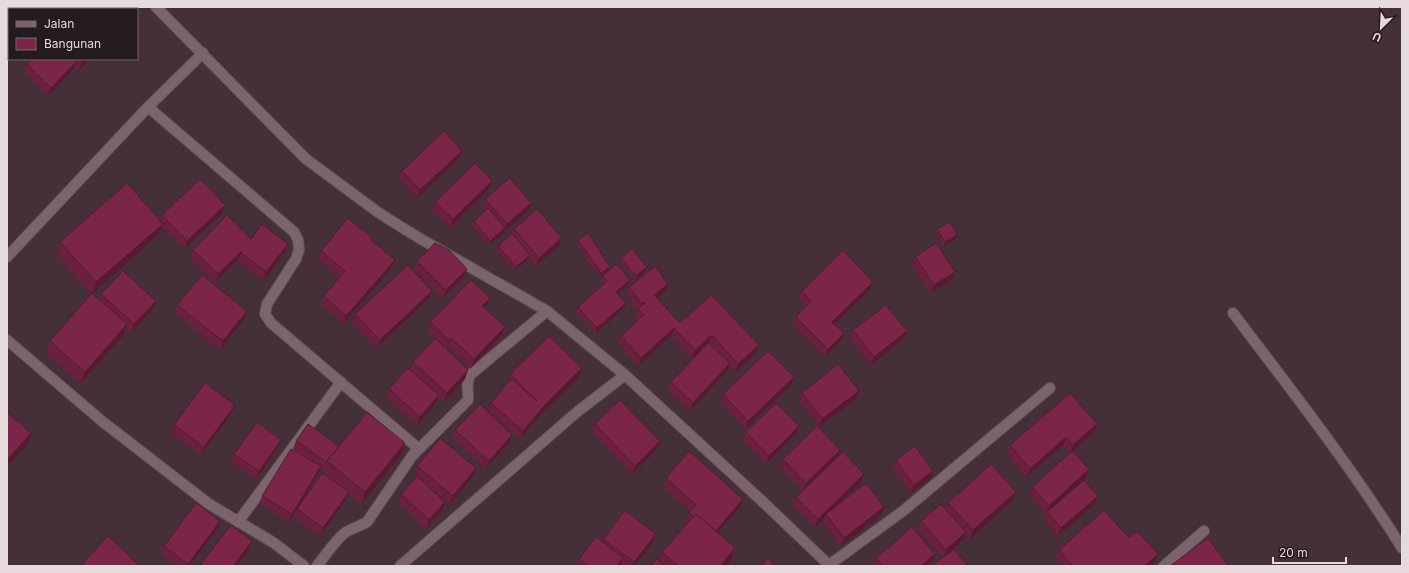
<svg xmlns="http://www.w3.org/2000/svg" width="1409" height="573" font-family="Inter,sans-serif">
<rect width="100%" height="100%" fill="#443036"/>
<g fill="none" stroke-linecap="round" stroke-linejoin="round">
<defs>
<path id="minor" d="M156 7 306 159 379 213 419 238 547 311 625 375 762 501 830 566
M148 107 294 232 298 240 299 250 296 259 267 304 265 314 271 323 419 449
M7 257 148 107 203 53
M1233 313C1291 390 1351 466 1402 548
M7 340 103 422 209 504 274 543 304 566
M238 522 341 382
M829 565 903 511 1050 388
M317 566C326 555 335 540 346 532 353 528 360 526 367 522L412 456 468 400C469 391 465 383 470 375L547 311
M400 566 577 412 625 375
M1164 566 1204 531"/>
</defs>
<use href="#minor" stroke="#5f4e53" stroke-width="12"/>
<use href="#minor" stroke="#7b646a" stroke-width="10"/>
</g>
<path fill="#6a213e" d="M41 7H58L56 9H43Z
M31 59H91L79 70 75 66 73 70 48 96 24 72 27 64Z
M459 159 417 198 399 179 402 171Z
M492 181 489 189 450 228 432 210 435 202Z
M485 199 531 203 528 211 489 245 472 225 474 221 485 211 482 208Z
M222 214 184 249 162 226 158 235 92 294 99 300 101 294 156 301 153 309 131 333 126 327 123 336 80 384 45 353 50 341 91 294 56 254 60 242 160 221 162 215Z
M514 229 559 246 536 266 529 259 514 271 496 250 498 246 512 233Z
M937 229 956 239 944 246 936 234Z
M372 238V240L395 260 392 268 343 324 321 305 324 296 340 278 317 259 321 251Z
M251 239 288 244 285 252 263 281 238 261V260L215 283 190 258 193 250Z
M578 240 610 267 608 271 630 280 629 284 618 294 625 307 596 333 577 312 578 307 604 284 601 281 603 276 608 271 599 277 577 244Z
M915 257 952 280 931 293 912 265Z
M621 258 645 272 635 280 620 262Z
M417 261 464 277 443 298 414 270Z
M873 282 870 290 835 325 844 333 841 341 825 357 792 325 796 317 806 306 799 299 802 291Z
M668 284 665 292 657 298 680 323 759 345 756 353 735 373 729 366 727 371 690 411 668 391 671 382 702 349 692 359 671 336 638 366 618 344 621 336 638 320 635 317 638 311 626 295 629 287Z
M490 298 487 306 485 308 505 327 502 335 471 368 448 346 446 349 427 330 430 322Z
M429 299 376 348 352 323 355 314Z
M177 305 247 311 244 319 220 350 174 313Z
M853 330 907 331 904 339 871 365 850 339Z
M413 362 465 379 444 402 438 397 436 403 417 425 386 398 389 389 410 370Z
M510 374 579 377 540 415 520 439 488 411 491 403 508 383Z
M794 377 791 385 745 429 720 402 723 394Z
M859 391 856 399 819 427 799 401 802 393Z
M232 413 201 455 171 434 174 425Z
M595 424 660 441 657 450 632 474 592 432Z
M1097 424 1094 432 1073 451 1089 469 1086 478 1073 489 1098 496 1095 504 1058 536 1044 520 1046 514 1029 495 1032 487 1070 453 1063 446 1026 477 1007 454 1010 445Z
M799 426 796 434 766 464 743 440 746 432Z
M455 430 509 443 485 469 452 438Z
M281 440 278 448 256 479 231 462 234 454Z
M296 441 339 446 401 455 361 504 348 494 346 500 320 536 294 518 297 509 327 476 322 473 323 471 320 468 318 474 289 522 259 504 262 496 299 454 293 449Z
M840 450 837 458 864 474 861 483 836 507 881 515 841 546 823 523 825 517 815 527 793 505 796 497 803 491 780 467 783 459Z
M896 460 933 471 930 479 911 493 893 469Z
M417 466 476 468 473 476 450 504 425 483 445 502 442 511 426 529 398 503 401 494 417 477 414 474Z
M666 478 743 499 740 507 718 533 735 548 731 560 726 566H650L659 561 662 552 688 522 686 521 689 513 690 511 663 487Z
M1016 492 1013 500 970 539 965 534 963 540 943 557 918 530 921 521 946 509 948 503Z
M220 521 217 530 189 566H177L161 554 164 546Z
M656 534 653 542 634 566H625L621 563 620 566H576L579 559 602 542 603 539Z
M1129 538 1155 562 1150 566H1063L1056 558 1059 550Z
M876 558 932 562 928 566H873Z
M83 563 140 566H82Z"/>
<path fill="#561b32" d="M17 7H26L24 9H15Z
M53 7H58L56 9H52Z
M9 15V23L7 24V17Z
M85 59H91L79 70 82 62Z
M76 62 73 70 48 96 51 88Z
M462 151 459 159 417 198 420 190Z
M492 181 489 189 450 228 453 219Z
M531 203 528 211 504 233 507 224Z
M225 205 222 214 184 249 187 241Z
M163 224 158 235 92 294 96 282Z
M505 228 504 233 489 245 490 241Z
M957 235 956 239 944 246 945 242Z
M562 238 559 246 536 266 539 258Z
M288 244 285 252 263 281 266 272Z
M242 251 241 253 238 260 215 283 218 274Z
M530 255 529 259 514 271 516 267Z
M395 260 392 268 343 324 346 316Z
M610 267 608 271 599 277 601 273Z
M647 267 645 272 635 280 636 276Z
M467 269 464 277 443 298 446 290Z
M955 272 952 280 931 293 934 285Z
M630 280 629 284 615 296 616 292Z
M873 282 870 290 829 330 832 322Z
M668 284 665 292 651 303 654 295Z
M432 291 429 299 376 348 380 340Z
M490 298 487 306 479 314 482 306Z
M156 301 153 309 131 333 134 324Z
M626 303 625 307 596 333 597 328Z
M247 311 244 319 220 350 223 341Z
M127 324 123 336 80 384 85 372Z
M505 327 502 335 471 368 474 359Z
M674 328 671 336 638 366 641 358Z
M907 331 904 339 871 365 874 357Z
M844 333 841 341 825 357 828 349Z
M712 335 709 343 692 359 695 350Z
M451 338 448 346 446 349 449 340Z
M759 345 756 353 735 373 738 364Z
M730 363 727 371 690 411 693 403Z
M582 368 579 377 540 415 520 439 523 431 543 407Z
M468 370 465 379 444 402 447 393Z
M794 377 791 385 745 429 748 421Z
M859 391 856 399 819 427 822 419Z
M439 395 436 403 417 425 420 417Z
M235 405 232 413 201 455 204 447Z
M1097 424 1094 432 1070 454 1073 445Z
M799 426 796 434 766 464 769 456Z
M31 433 27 445 7 467V460Z
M512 435 509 443 485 469 489 461Z
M1066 437 1063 446 1026 477 1030 469Z
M281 440 278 448 256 479 259 471Z
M660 441 657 450 632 474 635 466Z
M405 443 401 455 361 504 365 492Z
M840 450 837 459 803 491 806 483Z
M321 466 318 474 289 522 292 514Z
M476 468 473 476 450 504 453 496Z
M1089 469 1086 478 1047 513V512L1049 506Z
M933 471 930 479 911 493 914 485Z
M864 474 861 483 827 515 826 514 825 517 815 527 818 519Z
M349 492 346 500 320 536 323 528Z
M1016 492 1013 500 970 539 973 530Z
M1098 496 1095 504 1058 536 1061 528Z
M743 499 740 507 710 542 713 534Z
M445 502 442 511 426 529 429 520Z
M884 507 881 515 841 546 844 538Z
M220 521 217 530 189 566H187L188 564Z
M966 532 963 540 943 558 946 550Z
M656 534 653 542 634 566H632L634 562Z
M252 541 249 550 237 566H233Z
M735 548 731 560 726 566H720Z
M935 554 932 562 928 566H921Z
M1158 554 1155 562 1150 566H1144Z
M623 558 620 566H617Z"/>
<path fill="#7b2648" stroke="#561b32" d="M7 7H17L15 9H9V15L7 17Z
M31 59H73L76 62 51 88 27 64Z
M79 59H85L82 62Z
M444 131 462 151 420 190 402 171Z
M475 163 492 181 453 219 435 202Z
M510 178 531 203 507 224 485 199Z
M200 179 225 205 187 241 162 215Z
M127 183 163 224 96 282 60 242Z
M488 208 505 228 490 241 474 221Z
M537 209 562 238 539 258 514 229Z
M227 215 251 239 262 224 288 244 266 272 241 253 242 251 218 274 193 250Z
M348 218 372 238 371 240 395 260 346 316 324 296 345 271 321 251Z
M950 222 957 235 945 242 937 229Z
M512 233 530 255 516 267 498 246Z
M588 233 610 267 601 273 578 240Z
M435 243 449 250 467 269 446 290 417 261Z
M936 243 955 272 934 285 915 257Z
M632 249 647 267 636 276 621 258Z
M843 250 873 282 832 322 844 333 828 349 796 317 811 301 802 291Z
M616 264 630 280 616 292 626 303 597 328 578 307 607 281 603 276Z
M408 265 432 291 380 340 355 314Z
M655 266 668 284 654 295 680 323 711 295 759 345 738 364 712 335 695 350 674 328 641 358 621 336 644 315 638 309 646 302 642 304 629 287Z
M123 271 156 301 134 324 101 294Z
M202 275 247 311 223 341 177 305Z
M471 280 490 298 482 306 505 327 474 359 451 338 449 340 430 322Z
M92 293 127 324 85 372 50 341Z
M886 305 907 331 874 357 853 330Z
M549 336 582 368 543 407 523 431 491 403 511 379 537 401 510 374Z
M435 338 468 370 447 393 413 362Z
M708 343 730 363 693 403 671 382Z
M768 351 794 377 748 421 723 394Z
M838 364 859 391 822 419 802 393Z
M408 368 439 395 420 417 389 389Z
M205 383 235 405 204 447 174 425Z
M1070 393 1097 424 1073 445 1066 437 1030 469 1010 445Z
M620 400 660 441 635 466 595 424Z
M776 403 799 426 769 456 746 432Z
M480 404 512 435 489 461 455 430Z
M7 412 31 433 7 460Z
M367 412 405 443 365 492 327 461Z
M257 422 281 440 259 471 234 454Z
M308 424 339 446 326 462 296 441Z
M817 426 840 450 806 483 783 459Z
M440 438 476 468 453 496 417 466Z
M915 446 933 471 914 485 896 460Z
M291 449 321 466 292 514 262 496Z
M689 451 743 499 716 531 696 514 693 516 689 513 696 505 666 478Z
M1072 451 1089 469 1049 506 1032 487Z
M843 452 864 474 818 519 796 497Z
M991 464 1016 492 973 530 948 503Z
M322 473 349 492 323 528 297 509Z
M417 476 445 502 429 520 401 494Z
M1084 480 1098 496 1061 528 1047 512Z
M866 483 884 507 844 538 826 514Z
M196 503 220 521 188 564 164 546Z
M941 504 966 532 946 550 921 521Z
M625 510 656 534 634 562 603 539Z
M1104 510 1129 538 1137 531 1158 554 1144 566H1073L1059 550Z
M696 514 735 548 720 566H678L662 552Z
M231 525 252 541 233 566H204L201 564Z
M912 527 935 554 921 566H882L876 558Z
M108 536 140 566H87L83 563Z
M596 537 623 558 617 566H588L579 559Z
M1208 538 1228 566H1170Z
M954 549 968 566H932Z
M657 559 664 566H650Z
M768 559 775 566H761Z"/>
<rect width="1409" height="573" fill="none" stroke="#e7dadd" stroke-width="16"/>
<rect x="8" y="8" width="130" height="52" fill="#241b1e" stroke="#72676a"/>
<rect x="16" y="21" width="20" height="6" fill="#7b646a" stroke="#72676a"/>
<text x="44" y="28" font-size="12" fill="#e7dadd">Jalan</text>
<rect x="16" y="38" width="20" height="12" fill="#7b2648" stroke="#72676a"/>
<text x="44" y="48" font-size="12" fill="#e7dadd">Bangunan</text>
<g transform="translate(1381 28) rotate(204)" stroke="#241b1e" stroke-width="3" paint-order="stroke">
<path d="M0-3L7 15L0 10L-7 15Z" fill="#e7dadd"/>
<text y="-6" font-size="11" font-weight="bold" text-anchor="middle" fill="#e7dadd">U</text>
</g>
<path d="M1273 557v6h73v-6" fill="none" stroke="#e7dadd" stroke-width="2"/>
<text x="1279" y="557" font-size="12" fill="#e7dadd" stroke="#241b1e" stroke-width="3" paint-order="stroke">20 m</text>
</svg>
